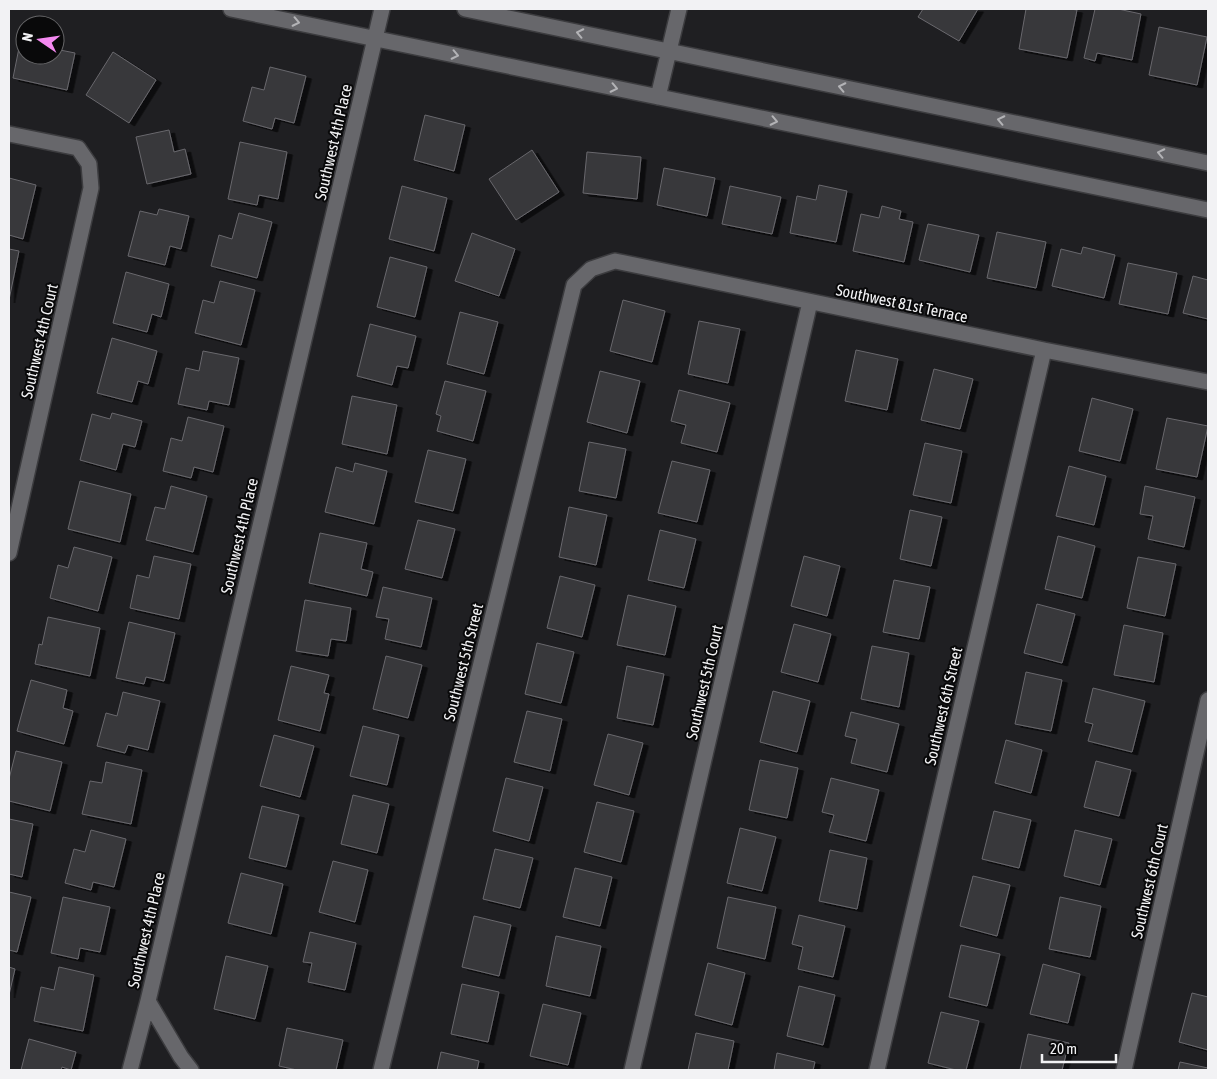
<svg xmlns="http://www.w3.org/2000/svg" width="1217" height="1079" font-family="'Asap Condensed',sans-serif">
<defs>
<filter id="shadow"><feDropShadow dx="5.5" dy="3" stdDeviation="0" flood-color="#0009"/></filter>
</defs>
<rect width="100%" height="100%" fill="#1f1f22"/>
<path fill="#37373a" stroke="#69686d" filter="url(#shadow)" d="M923 9H978L959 41 918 17Z
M1026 9H1070L1077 10 1067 58 1019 49Z
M1095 9H1118L1141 14 1132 60 1097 53 1095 61 1084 58Z
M1159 27 1207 37 1197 85 1149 75Z
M23 28H25V55H55V49L75 53 67 90 13 78Z
M113 52 156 80 129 123 86 95Z
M270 67 306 76 294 123 275 118 272 129 243 121 252 87 264 90Z
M425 115 465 125 454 171 414 160Z
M169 130 174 152 185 149 191 174 147 184 136 137Z
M240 142 287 152 278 199 259 195 257 205 228 199Z
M532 150 559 192 516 220 489 179Z
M587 152 641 157 637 199 583 193Z
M664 168 715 178 707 216 657 205Z
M9 178 36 185 23 239 9 235Z
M819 185 847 191 836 242 790 233 797 196 816 200Z
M402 186 447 198 434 251 389 239Z
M730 186 781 197 772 234 722 224Z
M882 206 901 211 899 219 913 222 904 262 853 251 861 214 879 218Z
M159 209 189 216 181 249 170 246 165 265 128 256 140 211 157 215Z
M239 213 272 222 257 278 211 266 219 235 232 239Z
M928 224 979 235 970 272 919 260Z
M997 232 1046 242 1036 288 987 278Z
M472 233 515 249 499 296 455 281Z
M1083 247 1115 255 1104 298 1052 286 1061 249 1081 254Z
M9 249 19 251 9 300Z
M390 257 427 267 415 317 377 307Z
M1128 263 1177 273 1168 314 1119 304Z
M126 272 169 284 161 317 152 314 147 332 113 323Z
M1193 276 1208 280V319L1183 313Z
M220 281 255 290 241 345 195 333 203 300 214 303Z
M623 300 665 311 652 362 610 351Z
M460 312 498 322 484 374 447 364Z
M699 321 740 329 728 383 688 374Z
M370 324 416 336 408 368 397 366 392 385 357 376Z
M112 338 157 351 148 384 138 381 132 402 97 393Z
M856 350 898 359 887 410 845 401Z
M203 351 239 358 229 405 209 401 207 410 178 404 186 368 199 371Z
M934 369 973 379 960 429 921 420Z
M600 371 640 381 627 433 587 422Z
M445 381 486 391 473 441 437 431 441 416 436 414Z
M679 390 730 403 717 452 681 443 686 425 671 421Z
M352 396 397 405 387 454 342 444Z
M1092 398 1133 409 1120 461 1079 451Z
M112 413 142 421 135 447 123 444 116 470 80 460 92 414 110 419Z
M188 417 224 426 213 472 194 467 191 478 163 471 171 438 182 441Z
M1167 418 1208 426 1197 477 1156 469Z
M589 442 626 449 616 498 579 491Z
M925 443 962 451 951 503 913 495Z
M428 450 466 459 453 511 415 502Z
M672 461 710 470 697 522 658 513Z
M355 463 387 471 374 524 325 512 336 467 353 472Z
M1069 466 1106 476 1094 525 1056 516Z
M80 481 131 494 120 542 68 529Z
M171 486 207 496 193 552 146 540 155 507 165 509Z
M1145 486 1195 497 1184 547 1148 539 1153 516 1140 514Z
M569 507 607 515 596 565 559 557Z
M910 510 942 517 931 566 900 559Z
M418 520 455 529 442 578 405 569Z
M660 530 696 539 684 588 648 580Z
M320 533 367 543 361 569 373 572 367 596 309 583Z
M1058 536 1095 546 1082 598 1045 589Z
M74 547 112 557 98 611 50 598 58 565 68 568Z
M154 556 191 564 179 619 130 608 137 575 149 578Z
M804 556 840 566 827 616 791 606Z
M1138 557 1176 564 1165 616 1127 608Z
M560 576 595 585 582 637 547 628Z
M894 580 930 587 919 639 883 632Z
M383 587 432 598 421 647 385 639 389 619 376 617Z
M628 595 676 606 665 655 617 645Z
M305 600 351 608 346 641 331 639 328 656 296 651Z
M1037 604 1075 614 1062 663 1024 653Z
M48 617 100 628 90 676 35 664 39 644 42 645Z
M129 622 175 633 164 681 146 677 144 684 116 678Z
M794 624 831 634 818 682 781 672Z
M1124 625 1163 633 1154 682 1114 675Z
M537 643 574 652 561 703 525 694Z
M872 646 909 653 899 707 861 699Z
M386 656 422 665 408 718 373 709Z
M291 666 329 675 324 693 329 694 320 731 278 720Z
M627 666 664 674 653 725 617 718Z
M1026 672 1062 680 1051 731 1015 724Z
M31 680 67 690 63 708 73 711 64 744 17 731Z
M1093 688 1145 701 1132 752 1088 741 1093 724 1085 722Z
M773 691 810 701 797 752 760 742Z
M123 692 160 701 148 750 128 745 125 753 97 746 106 713 117 716Z
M527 711 562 719 550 771 514 762Z
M851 712 899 724 887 772 851 763 857 739 845 736Z
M363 726 399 735 387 785 350 776Z
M608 734 643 743 629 795 594 785Z
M274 735 314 746 300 797 260 786Z
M1006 740 1042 750 1031 793 995 783Z
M16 751 62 762 50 811 9 801V779Z
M760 760 798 768 787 818 749 810Z
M1096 761 1131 770 1119 816 1084 807Z
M106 762 142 770 131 824 82 814 90 781 102 783Z
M506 778 543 787 529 841 493 831Z
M831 778 879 790 866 841 829 832 834 815 822 812Z
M353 795 389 804 377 853 341 844Z
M597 802 634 811 621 862 584 852Z
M262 806 299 815 286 867 249 858Z
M994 811 1031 820 1019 868 982 859Z
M9 819 33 824 22 877 9 874Z
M740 828 776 837 762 891 727 883Z
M91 830 126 839 114 887 93 882 91 890 65 883 74 849 85 852Z
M1075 830 1112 839 1100 885 1064 876Z
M495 849 533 858 520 908 483 899Z
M830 850 867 858 857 909 819 901Z
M333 861 368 870 355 922 319 912Z
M575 868 612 877 600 926 563 917Z
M241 873 283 884 271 934 228 923Z
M973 876 1010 885 997 936 960 926Z
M9 892 31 897 17 952 9 950Z
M63 897 110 907 100 952 80 948 78 959 51 953Z
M728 897 776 907 765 959 717 948Z
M1060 897 1101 906 1090 957 1049 949Z
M799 915 845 926 833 977 798 969 803 947 792 944Z
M474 916 511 925 499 976 462 967Z
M310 932 356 943 345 990 308 982 312 963 303 962Z
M556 936 601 946 590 996 546 986Z
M961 945 1000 954 987 1006 949 997Z
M226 956 268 966 255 1019 214 1009Z
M708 963 745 973 732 1025 695 1015Z
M1043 964 1080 974 1068 1023 1030 1014Z
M9 967 15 969 9 995Z
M59 967 94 975 83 1031 34 1021 41 987 54 990Z
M462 984 499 992 488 1042 451 1034Z
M799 986 835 995 823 1045 787 1036Z
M1192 993 1208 997V1050L1179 1042Z
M543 1004 581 1013 568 1065 530 1056Z
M941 1012 979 1021 966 1070H956L928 1063Z
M287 1028 343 1040 336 1070H297L279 1066Z
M696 1033 734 1041 728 1070H688Z
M1028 1034 1069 1043 1062 1070H1020Z
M29 1039 76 1052 71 1070 62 1067 61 1070H21Z
M441 1052 479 1061 477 1070H437Z
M777 1053 815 1062 813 1070H774Z
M1180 1062 1208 1068V1070H1178Z"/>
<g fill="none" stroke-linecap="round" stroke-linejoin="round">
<defs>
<path id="minor" d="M231 9 1208 210
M465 9 1208 163
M658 97 679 9
M9 134 78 148 89 164 91 188 9 553
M148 1001 181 1057 191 1070
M130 1070 148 1001 382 9
M381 1070 574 285 591 269 615 261 1044 350 1208 382
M632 1070 810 302
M877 1070 1044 350
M1124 1070 1208 700"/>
</defs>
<use href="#minor" stroke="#3c3c3f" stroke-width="18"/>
<use href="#minor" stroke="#67676b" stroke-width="15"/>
</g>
<defs><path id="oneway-chevron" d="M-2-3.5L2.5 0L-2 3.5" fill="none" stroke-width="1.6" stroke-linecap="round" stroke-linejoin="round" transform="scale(1.25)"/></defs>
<g stroke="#b3b3b6">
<use href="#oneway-chevron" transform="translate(296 22) rotate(12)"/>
<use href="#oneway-chevron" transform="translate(580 33) rotate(-168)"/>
<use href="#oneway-chevron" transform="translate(455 55) rotate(12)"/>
<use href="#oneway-chevron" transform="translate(842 87) rotate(-168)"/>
<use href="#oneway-chevron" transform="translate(614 88) rotate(12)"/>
<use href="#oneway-chevron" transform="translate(1001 120) rotate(-168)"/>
<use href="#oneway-chevron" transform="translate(774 121) rotate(12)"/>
<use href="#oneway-chevron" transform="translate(1161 153) rotate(-168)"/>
</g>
<g text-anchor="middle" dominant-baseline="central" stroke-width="4" stroke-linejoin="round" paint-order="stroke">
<g font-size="16" fill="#f2f2f4" stroke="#09090a">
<text transform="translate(333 142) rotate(-77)">Southwest 4th Place</text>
<text transform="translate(902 303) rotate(12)">Southwest 81st Terrace</text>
<text transform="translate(39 341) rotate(-77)">Southwest 4th Court</text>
<text transform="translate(239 536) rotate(-77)">Southwest 4th Place</text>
<text transform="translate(463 662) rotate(-76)">Southwest 5th Street</text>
<text transform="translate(704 682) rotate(-77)">Southwest 5th Court</text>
<text transform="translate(943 706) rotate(-77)">Southwest 6th Street</text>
<text transform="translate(1149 881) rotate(-77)">Southwest 6th Court</text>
<text transform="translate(146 930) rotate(-77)">Southwest 4th Place</text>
</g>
</g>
<rect width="1217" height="1079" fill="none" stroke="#f2f2f4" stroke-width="20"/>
<g transform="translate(40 40) rotate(283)"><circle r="24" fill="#09090a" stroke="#666668"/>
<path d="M0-4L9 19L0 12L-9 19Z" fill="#f489f0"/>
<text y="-8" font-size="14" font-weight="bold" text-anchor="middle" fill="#f2f2f4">N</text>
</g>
<path d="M1042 1054v8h74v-8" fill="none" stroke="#f2f2f4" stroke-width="2.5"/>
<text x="1050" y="1054" font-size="15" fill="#f2f2f4" stroke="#09090a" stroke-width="4" paint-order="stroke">20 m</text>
</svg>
